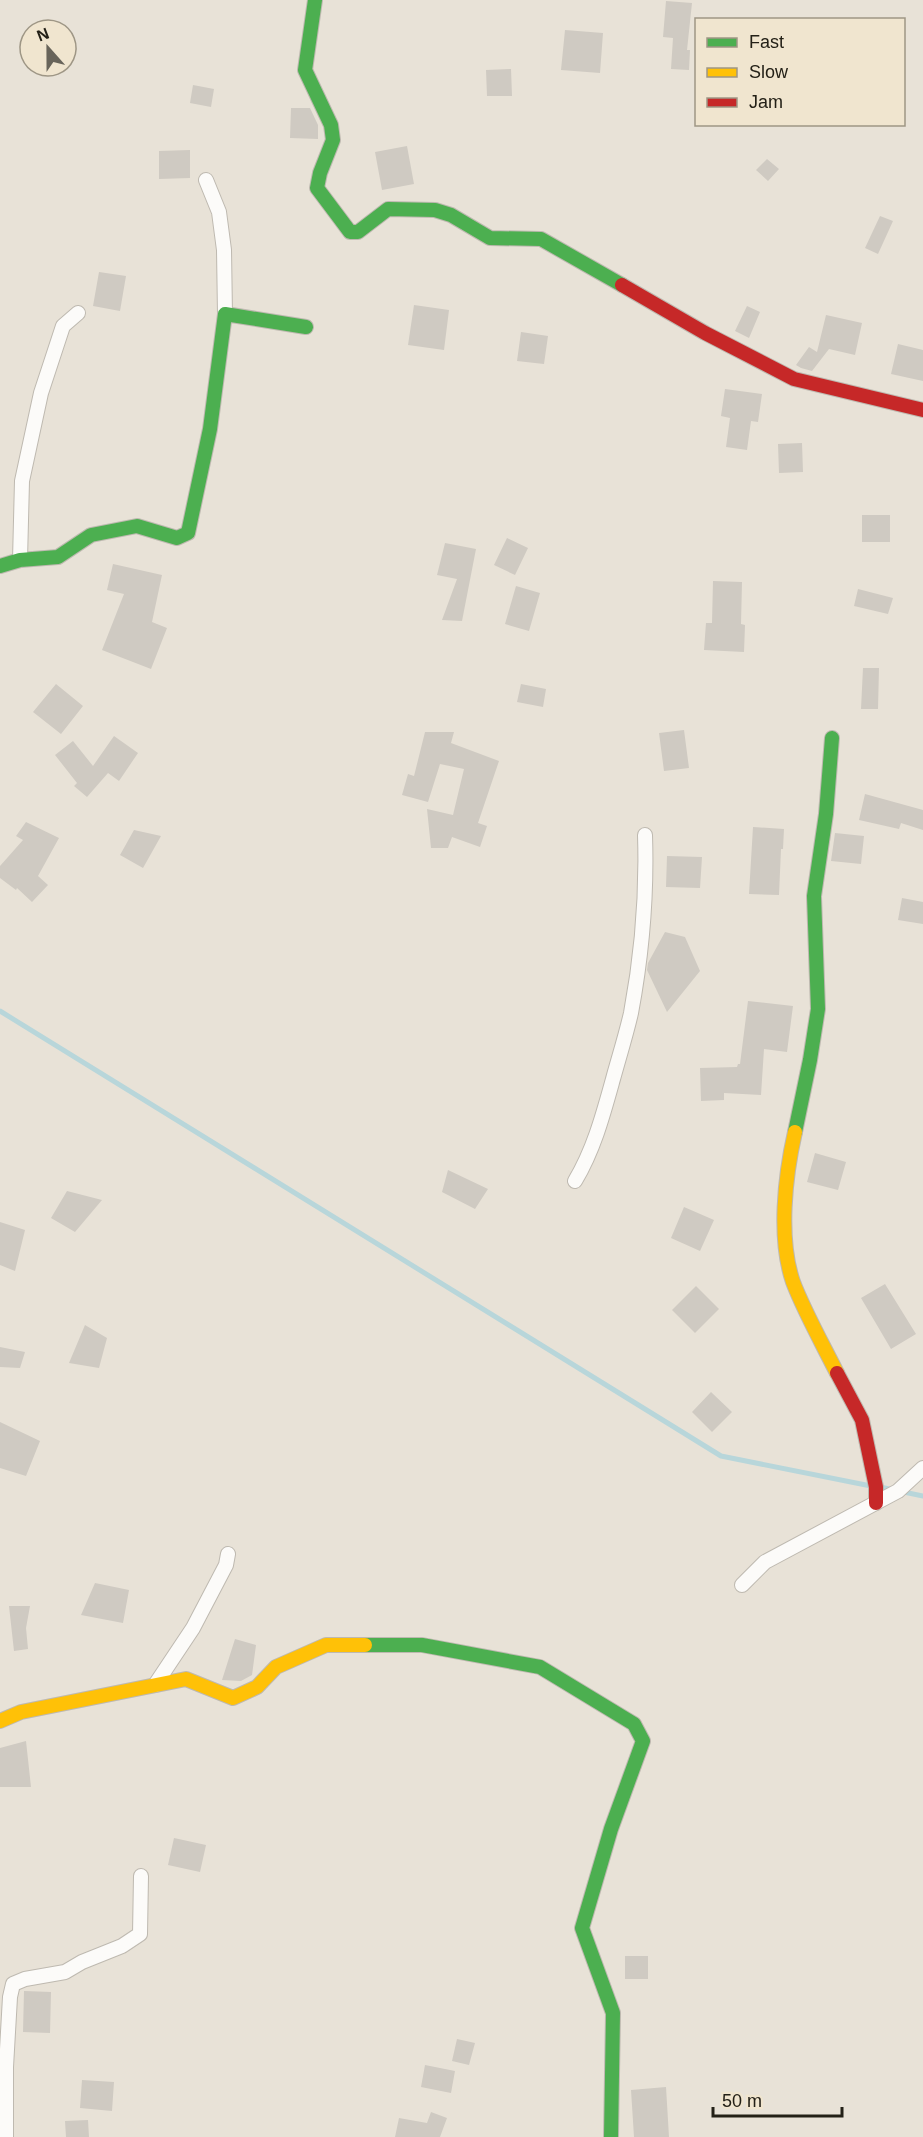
<svg xmlns="http://www.w3.org/2000/svg" width="923" height="2137" font-family="Arial,sans-serif">
<rect width="100%" height="100%" fill="#e8e2d7"/>
<g fill="none" stroke-linecap="round" stroke-linejoin="round">
<path stroke="#b8d6da" stroke-width="5" d="M0 1011 721 1456 871 1486
M880 1487 923 1496"/>
</g>
<path fill="#cfcac2" d="M666 1 692 3 687 50H690L689 70 671 69 673 38 663 37Z
M565 30 603 33 600 73 561 70Z
M511 69 512 96H487L486 70Z
M193 85 214 89 211 107 190 103Z
M291 108H310L318 125V139L290 138Z
M407 146 414 184 382 190 375 152Z
M190 150V178L159 179V151Z
M767 159 779 169 768 181 756 170Z
M880 216 893 221 878 254 865 248Z
M99 272 126 276 120 311 93 306Z
M414 305 449 310 444 350 408 345Z
M747 306 760 312 749 338 735 331Z
M826 315 862 323 855 355 829 349 812 371 801 368 796 365 809 347 817 352Z
M521 332 548 336 544 364 517 361Z
M898 344 923 350V381L891 374Z
M725 389 762 394 758 422 751 421 747 450 726 447 730 418 721 416Z
M802 443 803 472 779 473 778 444Z
M862 515H890V542H862Z
M507 538 528 548 515 575 494 565Z
M445 543 476 549 462 621 442 620 457 579 437 575Z
M113 564 162 575 152 622 167 628 151 669 102 650 124 594 107 590Z
M713 581 742 582 741 624 745 625 744 652 704 650 706 623H712Z
M516 586 540 593 529 631 505 624Z
M858 589 893 598 888 614 854 606Z
M863 668H879L878 709H861Z
M56 684 83 706 61 734 33 712Z
M521 684 546 689 543 707 517 702Z
M684 730 689 768 664 771 659 733Z
M425 732H454L451 743 499 761 478 823 487 826 480 847 452 837 448 848H431L427 809 453 815 464 769 440 764 428 802 402 795 408 774 414 776Z
M114 736 138 753 119 781 108 773 87 797 74 786 77 783 55 755 73 741 93 766Z
M865 794 923 810V830L901 823 899 829 859 820Z
M26 822 59 838 38 876 48 885 32 902 17 888 16 890 0 878V866L23 840 16 836Z
M753 827 784 829 783 849H781L779 895 749 894Z
M134 830 161 836 143 868 120 855Z
M835 833 864 836 861 864 831 861Z
M667 856 702 857 700 888 666 887Z
M902 898 923 902V924L898 920Z
M665 932 685 937 700 971 667 1012 647 970 648 963Z
M748 1001 793 1006 787 1052 764 1049 761 1095 724 1093V1100L701 1101 700 1068 737 1067 738 1064H740Z
M815 1153 846 1162 838 1190 807 1182Z
M448 1170 488 1189 475 1209 442 1192Z
M67 1191 102 1200 75 1232 51 1218Z
M684 1207 714 1220 700 1251 671 1238Z
M0 1222 25 1230 15 1271 0 1265Z
M885 1284 916 1334 891 1349 861 1298Z
M696 1286 719 1309 695 1333 672 1310Z
M85 1325 107 1338 99 1368 69 1363Z
M0 1347 25 1352 20 1368 0 1367Z
M711 1392 732 1412 712 1432 692 1412Z
M0 1422 40 1441 26 1476 0 1468Z
M95 1583 129 1590 123 1623 81 1615Z
M9 1606H30L26 1628 28 1649 14 1651Z
M235 1639 256 1645 252 1675 241 1681 222 1680Z
M26 1741 31 1787H0V1748Z
M174 1838 206 1845 200 1872 168 1865Z
M625 1956H648V1979H625Z
M24 1991 51 1992 50 2033 23 2032Z
M457 2039 475 2043 469 2065 452 2061Z
M425 2065 455 2071 451 2093 421 2087Z
M82 2080 114 2082 112 2111 80 2108Z
M666 2087 669 2137H634L631 2090Z
M431 2112 447 2118 440 2137H395L399 2118 427 2123Z
M88 2120 89 2137H66L65 2121Z"/>
<g fill="none" stroke-linecap="round" stroke-linejoin="round">
<defs>
<path id="street" d="M206 180 219 212 224 250 225 314
M20 560 22 481 41 393 63 326 78 313
M575 1181C594 1149 603 1115 613 1079 619 1057 626 1035 631 1013 642 954 647 895 645 835
M742 1585 765 1562 898 1491 923 1468
M155 1685 193 1628 226 1565 228 1554
M6 2137V2067L10 1997 13 1984 25 1979 65 1972 82 1962 122 1946 140 1934 141 1876"/>
<path id="fast" d="M315 0 305 70 331 125 333 140 320 173 317 188 350 232H358L388 209 435 210 451 215 490 238 541 239 622 285
M0 566 20 560 58 557 91 535 137 526 177 538 188 533 210 429 225 314 306 327
M795 1132 810 1060 818 1009 814 896 826 814 832 738
M365 1645H422L540 1667 634 1724 643 1741 611 1829 582 1928 613 2013 611 2137"/>
<path id="slow" d="M795 1132C785 1176 778 1238 793 1282 804 1311 823 1345 837 1373
M0 1721 21 1712 186 1679 233 1698 257 1687 276 1667 326 1645H365"/>
<path id="jam" d="M622 285 705 333 794 379 923 410
M837 1373 862 1420 876 1487V1503"/>
</defs>
<use href="#street" stroke="#beb9b0" stroke-width="16"/>
<use href="#fast" stroke="#beb9b0" stroke-width="16"/>
<use href="#slow" stroke="#beb9b0" stroke-width="16"/>
<use href="#jam" stroke="#beb9b0" stroke-width="16"/>
<use href="#street" stroke="#fcfbf9" stroke-width="14"/>
<use href="#fast" stroke="#4caf50" stroke-width="14"/>
<use href="#slow" stroke="#ffc107" stroke-width="14"/>
<use href="#jam" stroke="#c62828" stroke-width="14"/>
</g>
<rect x="695" y="18" width="210" height="108" fill="#f0e5cf" stroke="#9e9685" stroke-width="1.5"/>
<rect x="707" y="38" width="30" height="9" fill="#4caf50" stroke="#9e9685" stroke-width="1.5"/>
<text x="749" y="48" font-size="18" fill="#232017">Fast</text>
<rect x="707" y="68" width="30" height="9" fill="#ffc107" stroke="#9e9685" stroke-width="1.5"/>
<text x="749" y="78" font-size="18" fill="#232017">Slow</text>
<rect x="707" y="98" width="30" height="9" fill="#c62828" stroke="#9e9685" stroke-width="1.5"/>
<text x="749" y="108" font-size="18" fill="#232017">Jam</text>
<g transform="translate(48 48) rotate(339)"><circle r="28" fill="#f0e5cf" stroke="#9e9685" stroke-width="1.5"/>
<path d="M0-4.5L10 22L0 15L-10 22Z" fill="#68645a"/>
<text y="-9" font-size="16" font-weight="bold" text-anchor="middle" fill="#232017">N</text>
</g>
<path d="M713 2107v9h129v-9" fill="none" stroke="#232017" stroke-width="3"/>
<text x="722" y="2107" font-size="18" fill="#232017" stroke="#f0e5cf" stroke-width="4.5" paint-order="stroke">50 m</text>
</svg>
